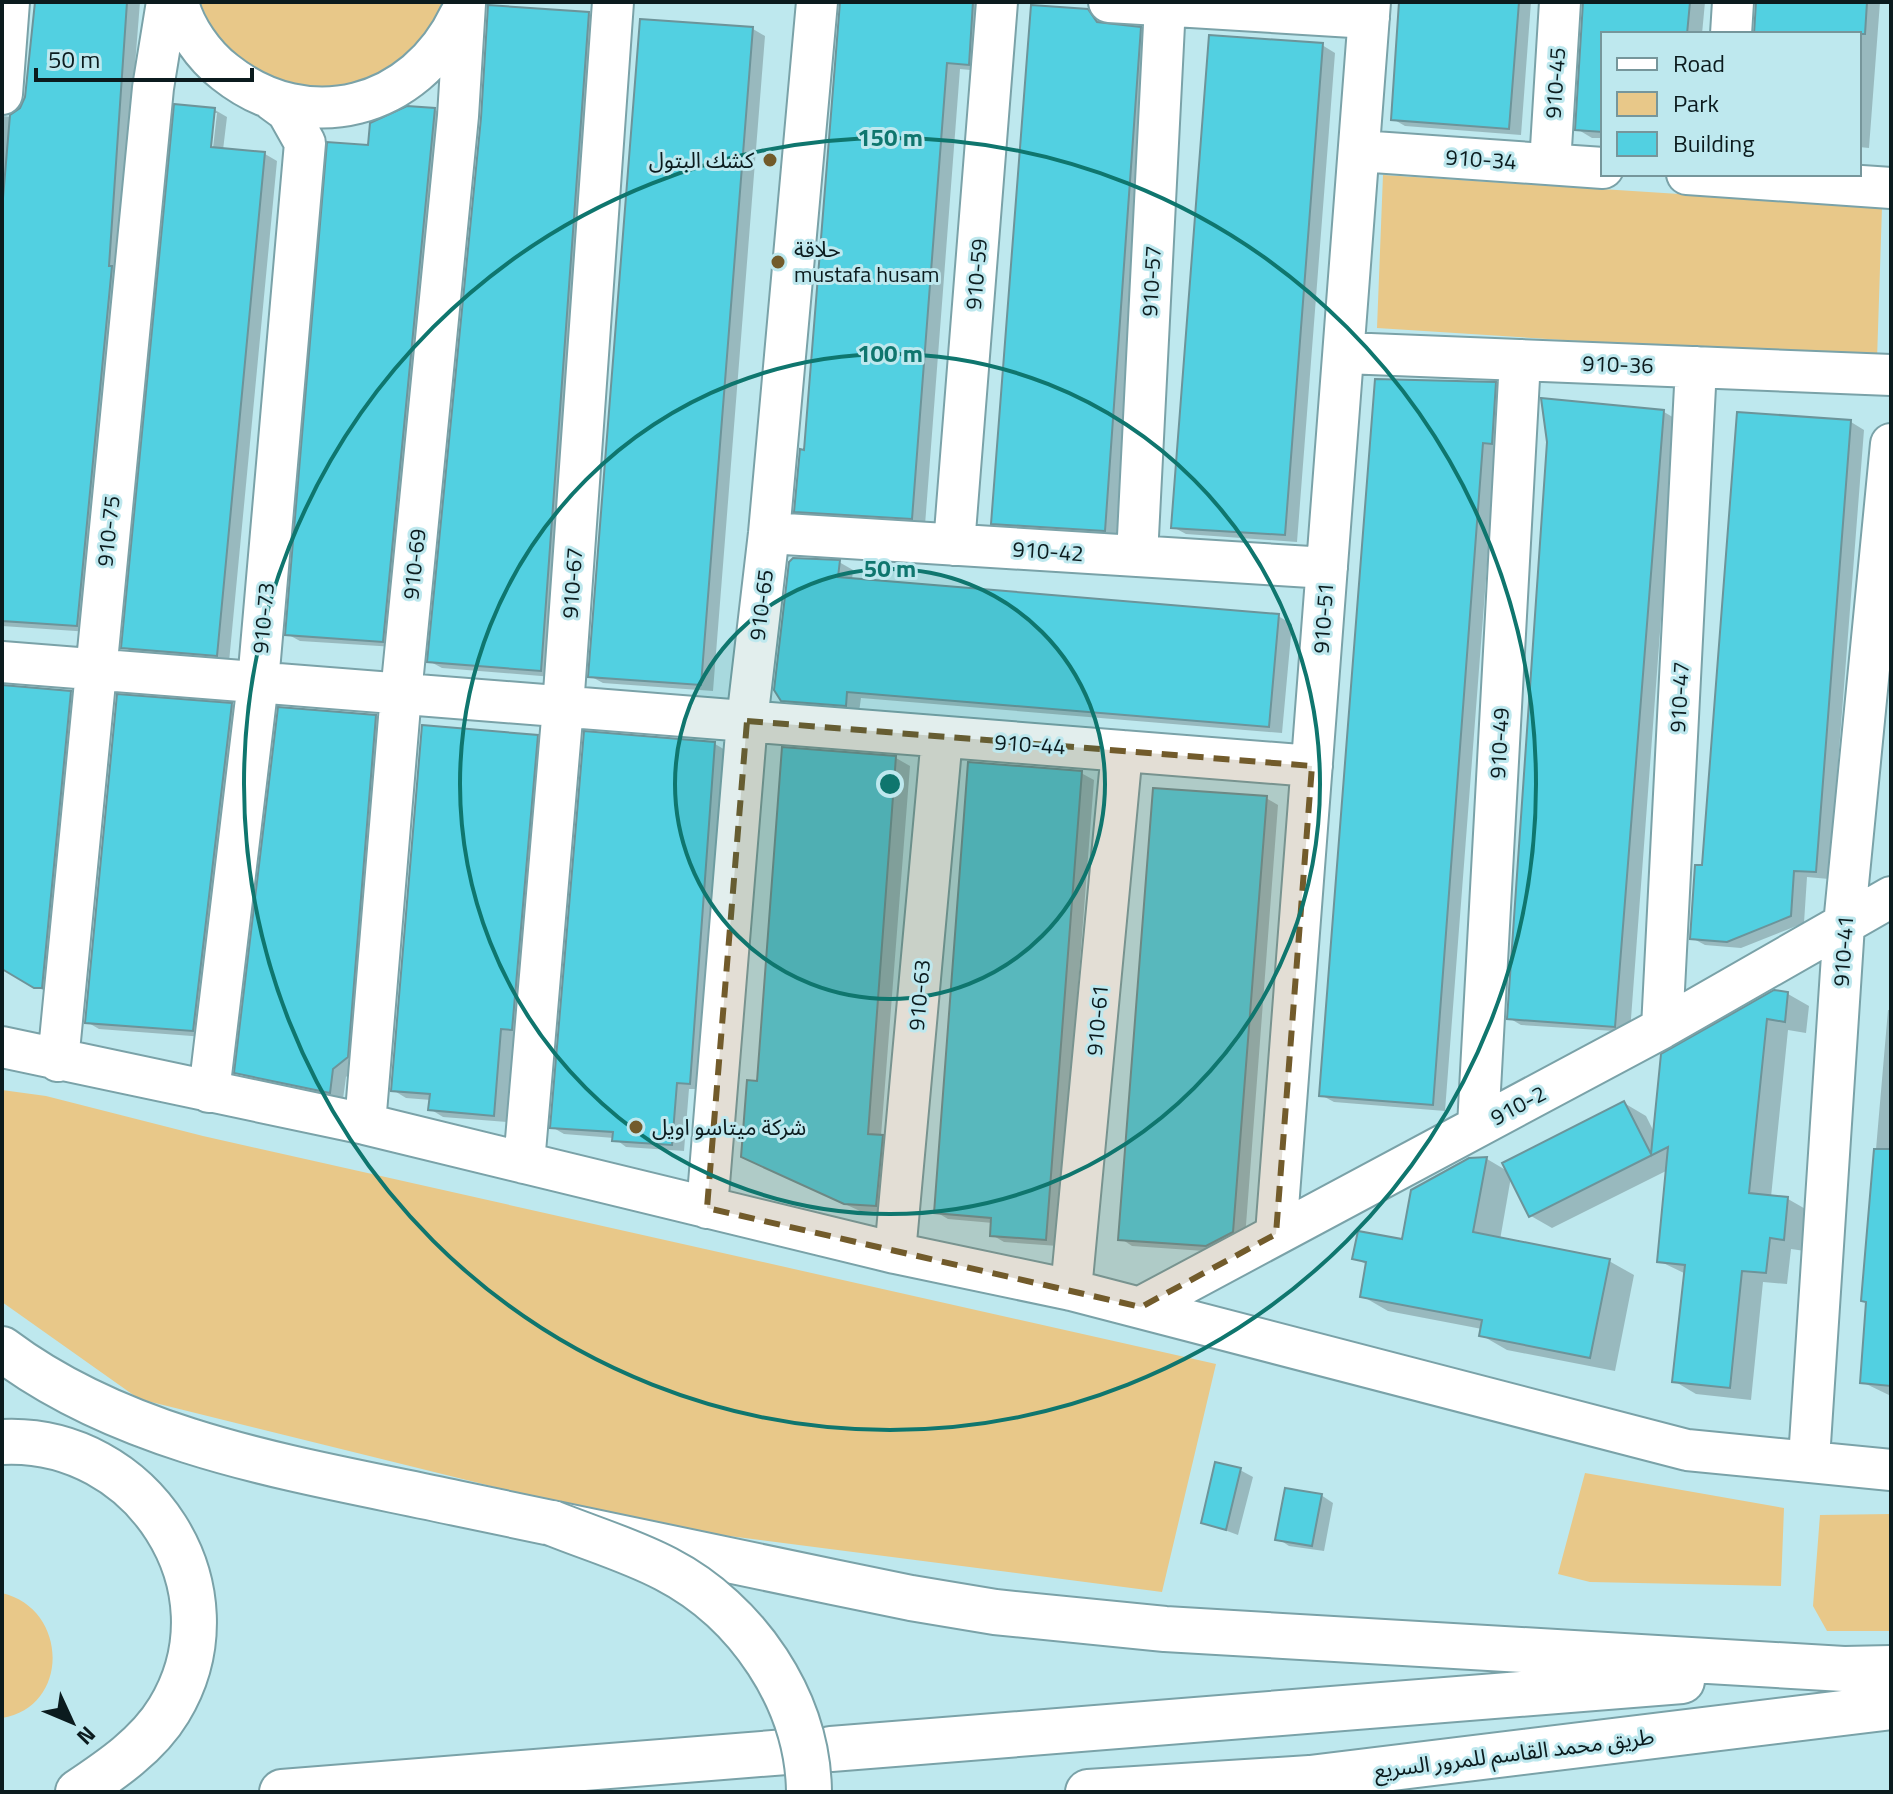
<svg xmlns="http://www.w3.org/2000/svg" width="1893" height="1794" font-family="'Titillium Web','Noto Sans Arabic',sans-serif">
<rect width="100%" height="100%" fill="#bee8ee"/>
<path fill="#e8c889" d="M200 2H442C437 22 423 39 409 53 363 100 286 101 236 58 218 43 209 23 200 2Z
M1383 175 1882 207 1877 360 1377 328Z
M2 1090 46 1096 203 1136 1216 1364 1162 1592 652 1526 139 1399 2 1302Z
M1585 1473 1784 1508 1781 1586 1590 1582 1558 1574Z
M1891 1514V1631H1827L1813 1606 1820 1515Z
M2 1593C69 1609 70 1707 2 1718Z"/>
<path fill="#0003" fill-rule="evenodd" d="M36 2H140L90 632 2 626V116L12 117 22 109 27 97Z
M842 2H974L985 16 981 71 960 69 925 525 809 518 796 510 806 452Z
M1402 2H1531L1521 135 1405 126 1393 119Z
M1585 2H1705L1702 34H1603V138H1592L1577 129Z
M1756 2H1880L1869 148 1859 147V34H1756Z
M1087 11 1105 25 1140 29 1154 37 1118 537 1006 530 993 523Z
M589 14 601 21 553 677 442 668 429 661Z
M753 29 765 36 713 691 603 683 590 676Z
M1322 45 1335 53 1297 542 1186 534 1173 527Z
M176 107 215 110 227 117 223 150 265 154 277 161 229 662 136 654 124 647ZM213 113H217L212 157H208Z
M407 108 435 110 447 117 395 647 300 641 287 634 370 147Z
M1495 384 1508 392 1496 449 1445 1111 1334 1102 1321 1095Z
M1664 412 1676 419 1630 1032 1521 1025 1509 1018Z
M1851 422 1864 430 1829 879 1807 877 1804 923 1741 948 1705 945 1692 938 1704 868Z
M839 562 853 570 852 580 1278 616 1292 624 1282 733 861 698 859 712 796 708 782 699Z
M2 687 70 693 84 700 50 994 2 967Z
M232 705 244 712 205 1037 99 1029 87 1022Z
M376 717 389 724 360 1064 346 1077 343 1099 250 1079 237 1072Z
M586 733 715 744 727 751 702 1089H689L684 1151 626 1147 614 1138 564 1134 552 1127Z
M537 737 550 745 525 1036 514 1035 507 1122 443 1117 430 1109 431 1100 406 1098 393 1090Z
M896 758 910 766 881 1136 896 1145 890 1212 860 1211 757 1164 759 1083Z
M1081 773 1094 780 1058 1246 1004 1242 992 1235 993 1223 948 1219 936 1212Z
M1266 798 1278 805 1245 1238 1219 1252 1132 1246 1120 1238Z
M1788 994 1809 1006 1806 1033 1788 1030 1771 1197 1788 1199 1809 1211 1805 1251 1791 1249 1787 1284 1763 1282 1751 1400 1696 1394 1674 1381 1686 1274 1659 1261 1668 1170 1552 1228 1531 1216 1511 1177 1500 1240 1609 1261 1634 1275 1615 1371 1507 1350 1481 1335 1482 1329 1388 1311 1362 1296 1368 1265 1354 1258 1404 1242 1470 1160 1487 1159 1509 1172 1624 1103 1646 1116 1655 1134Z
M1888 1010H1891V1396L1862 1382 1868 1303 1863 1300Z
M1240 1470 1253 1477 1238 1535 1203 1522Z
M1321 1495 1333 1503 1324 1551 1289 1546 1277 1538Z"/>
<path fill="#52d0e1" stroke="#6c949a" stroke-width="2" d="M35 2H127L109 266H112L77 626 2 621V210L10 115 20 108 25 97Z
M840 2H973L969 65 947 63 912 519 794 512 800 449 804 450Z
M1399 2H1519L1509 129 1391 120Z
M1583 2H1690L1687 34H1603V132L1575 130Z
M1756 2H1867L1865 34H1754Z
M488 5 589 12 541 671 427 662 481 118Z
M1031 5 1088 9 1097 22 1141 27 1105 531 991 524Z
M640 19 753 27 701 685 588 677Z
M1209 35 1323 43 1285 535 1171 528Z
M174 104 215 108 211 147 265 152 217 656 121 648Z
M407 106 435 108 383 642 285 635 327 142 368 145 370 123Z
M1375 379 1496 382 1492 444 1483 443 1433 1105 1319 1096Z
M1541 398 1664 410 1615 1027 1507 1019 1547 442Z
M1737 412 1851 420 1816 872 1794 871 1791 916 1727 942 1690 939 1695 865H1702Z
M793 558 840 560 838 577 1279 614 1269 727 847 692 846 706 781 701 774 690 789 562Z
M2 685 71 691 42 988H34L2 969Z
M117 694 232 703 193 1031 85 1023Z
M278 707 376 715 348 1057 333 1069 330 1093 234 1073Z
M422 725 538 735 512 1030 501 1029 494 1116 428 1110 430 1094 391 1091Z
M584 731 715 742 690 1084 677 1083 672 1145 612 1141 613 1132 550 1128Z
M782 747 896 756 868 1134 883 1135 876 1206 844 1204 741 1157 747 1080 757 1081Z
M968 762 1082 771 1046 1240 990 1236 991 1218 934 1213Z
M1153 788 1267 796 1233 1232 1206 1246 1118 1240Z
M1774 990 1788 992 1785 1022 1767 1019 1749 1193 1788 1197 1784 1240 1770 1238 1766 1273 1742 1271 1730 1388 1672 1382 1685 1265 1657 1262 1668 1147 1529 1217 1502 1163 1624 1101 1651 1154 1661 1054Z
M1874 1149H1891V1386L1860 1383 1866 1302 1861 1301Z
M1487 1157 1473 1232 1610 1259 1590 1358 1479 1336 1482 1320 1360 1297 1366 1262 1352 1259 1358 1231 1402 1239 1411 1190 1469 1158Z
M1215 1462 1241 1468 1226 1530 1201 1523Z
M1285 1488 1322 1494 1312 1546 1275 1540Z"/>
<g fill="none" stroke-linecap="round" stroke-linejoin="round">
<defs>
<path id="minor" d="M178 2C184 28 204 56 225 72 308 138 416 108 460 15
M1109 2 1369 18
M1731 34 1733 2
M2 94 9 2
M1359 151 1603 168
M1550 164 1560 2
M1687 174 1891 188
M1345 353 1891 375
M769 533 1327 568
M954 545 997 2
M1137 556 1165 5
M2 662 1312 766
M1662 1028 1696 367
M2 1047 365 1124 895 1253 1071 1290 1687 1450 1891 1470
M58 1061 153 88 167 2
M209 1092 258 682 305 143 287 111 272 100
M365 1124 401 694 458 116 465 4
M1478 1126 1520 360
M524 1163 563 707 613 2
M707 1208 747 721 769 533 817 2
M1276 1234 1370 2
M895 1253 942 737
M1071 1290 1122 751
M1141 1307 1662 1028 1891 897
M1809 1459 1844 925 1891 444"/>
<path id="highway" d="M2 1349C131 1446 303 1470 456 1503 607 1535 759 1567 911 1598L995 1612 1165 1629 1844 1669 1891 1668
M2 1442C142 1435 243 1588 169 1710 148 1745 111 1770 78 1792
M831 1749 1682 1681
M282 1792 786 1752
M1088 1792 1310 1778 1891 1707"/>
</defs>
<use href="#minor" stroke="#7aa2a8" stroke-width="44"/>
<use href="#highway" stroke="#7aa2a8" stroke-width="48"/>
<use href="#minor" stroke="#fff" stroke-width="40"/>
<use href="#highway" stroke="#fff" stroke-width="44"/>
<defs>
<path id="highway-bridge" d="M552 1523C589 1538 630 1550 666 1569 747 1611 808 1700 809 1792"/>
</defs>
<use href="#highway-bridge" stroke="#7aa2a8" stroke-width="48" stroke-linecap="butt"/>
<use href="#highway-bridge" stroke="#fff" stroke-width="44"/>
</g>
<path fill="#725b2b" fill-opacity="0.2" stroke="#725b2b" stroke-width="6" stroke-dasharray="16 10" stroke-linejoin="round" d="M747 721 1312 766 1276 1234 1141 1307 707 1208Z"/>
<circle cx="890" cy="784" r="215" fill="#0f766e" fill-opacity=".12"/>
<g fill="none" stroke="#0f766e" stroke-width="4">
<circle cx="890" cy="784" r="215"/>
<circle cx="890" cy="784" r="430"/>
<circle cx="890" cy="784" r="646"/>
</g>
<g fill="#725b2b" stroke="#bee8ee" stroke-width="3">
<circle cx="770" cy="160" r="8"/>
<circle cx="778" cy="262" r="8"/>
<circle cx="636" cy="1127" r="8"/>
</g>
<g text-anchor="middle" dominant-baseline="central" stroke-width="6" stroke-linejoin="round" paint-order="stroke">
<g font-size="22" fill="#0b1b1e" stroke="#bee8ee">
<text transform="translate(1555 83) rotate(-86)">910-45</text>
<text transform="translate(1481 159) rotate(4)">910-34</text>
<text transform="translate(976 274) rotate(-85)">910-59</text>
<text transform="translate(1151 281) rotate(-87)">910-57</text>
<text transform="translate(1618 364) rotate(2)">910-36</text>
<text transform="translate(108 531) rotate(-84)">910-75</text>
<text transform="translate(1048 551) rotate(4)">910-42</text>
<text transform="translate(414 564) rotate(-84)">910-69</text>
<text transform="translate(572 583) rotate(-86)">910-67</text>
<text transform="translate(761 605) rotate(-83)">910-65</text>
<text transform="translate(263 618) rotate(-85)">910-73</text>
<text transform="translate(1323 618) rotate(-86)">910-51</text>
<text transform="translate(1679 697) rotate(-87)">910-47</text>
<text transform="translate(1499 743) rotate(-87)">910-49</text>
<text transform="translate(1030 744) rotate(4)">910-44</text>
<text transform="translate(1843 951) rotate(-86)">910-41</text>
<text transform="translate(919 995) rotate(-85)">910-63</text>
<text transform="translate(1097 1020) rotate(-85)">910-61</text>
<text transform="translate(1518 1105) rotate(-28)">910-2</text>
<text transform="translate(1514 1753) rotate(-7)">طريق محمد القاسم للمرور السريع</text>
</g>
<g font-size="22" fill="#0b1b1e" stroke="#bee8ee" text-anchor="start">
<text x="754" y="160" text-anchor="end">كشك البتول</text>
<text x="794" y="249">حلاقة<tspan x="794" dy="25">mustafa husam</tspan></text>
<text x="652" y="1127">شركة ميتاسو اويل</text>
</g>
</g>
<circle cx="890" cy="784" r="12" fill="#0f766e" stroke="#bee8ee" stroke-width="4"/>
<g font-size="24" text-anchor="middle" font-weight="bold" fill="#0f766e" stroke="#bee8ee" stroke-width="6" stroke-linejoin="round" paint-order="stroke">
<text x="890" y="146">150 m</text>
<text x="890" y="362">100 m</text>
<text x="890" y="577">50 m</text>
</g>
<rect width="1893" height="1794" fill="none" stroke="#0b1b1e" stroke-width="8"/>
<rect x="1601" y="32" width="260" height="144" fill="#bee8ee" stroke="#76969b" stroke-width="2"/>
<rect x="1617" y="58" width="40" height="12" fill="#ffffff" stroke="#76969b" stroke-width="2"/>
<text x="1673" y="72" font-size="24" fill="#0b1b1e">Road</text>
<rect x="1617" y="92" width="40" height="24" fill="#e8c889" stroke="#76969b" stroke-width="2"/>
<text x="1673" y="112" font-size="24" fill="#0b1b1e">Park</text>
<rect x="1617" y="132" width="40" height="24" fill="#52d0e1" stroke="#76969b" stroke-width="2"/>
<text x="1673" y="152" font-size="24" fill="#0b1b1e">Building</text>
<g transform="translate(72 1722) rotate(134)" stroke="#bee8ee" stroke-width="6" paint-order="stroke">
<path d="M0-6L14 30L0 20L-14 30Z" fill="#0b1b1e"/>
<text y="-12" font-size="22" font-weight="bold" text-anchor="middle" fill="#0b1b1e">N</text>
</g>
<path d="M36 68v12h216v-12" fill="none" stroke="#0b1b1e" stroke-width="4"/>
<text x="48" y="68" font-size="24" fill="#0b1b1e" stroke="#bee8ee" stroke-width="6" paint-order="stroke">50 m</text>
</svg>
